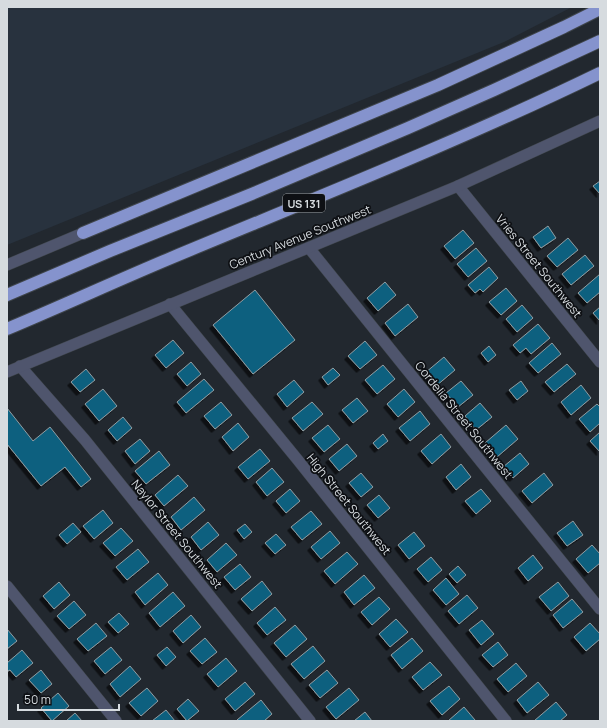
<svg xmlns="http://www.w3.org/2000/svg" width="607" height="728" font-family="Manrope,sans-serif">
<defs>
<filter id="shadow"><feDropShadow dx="-3.5" dy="3.5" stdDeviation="0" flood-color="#0009"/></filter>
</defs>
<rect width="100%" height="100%" fill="#22282f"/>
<path fill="#28323e" d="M7 7H572L504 42 7 245Z"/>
<path fill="#0c607f" stroke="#919da2" filter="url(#shadow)" d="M600 181V194L593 186Z
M548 226 556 238 541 248 533 237Z
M463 230 474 243 455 259 444 246Z
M568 238 578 250 557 267 547 256Z
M476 248 487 261 468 277 457 264Z
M585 255 594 266 571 285 562 274Z
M489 267 498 278 483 292 480 289 475 293 468 285Z
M600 274V292L587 303 578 293Z
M385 282 396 295 378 311 367 298Z
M506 288 517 301 501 315 489 302Z
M255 290 295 340 253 374 213 325Z
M408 304 418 317 395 336 385 323Z
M522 305 533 318 517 332 506 319Z
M600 307V321L593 313Z
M538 324 550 338 531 354 526 348 520 353 513 345Z
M173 340 184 353 166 368 155 355Z
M365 341 377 355 360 369 348 356Z
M552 343 561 354 538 373 529 363Z
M489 346 496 355 488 362 481 353Z
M444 357 455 370 436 386 425 373Z
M191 362 201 374 187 386 177 374Z
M567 364 576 374 554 392 545 382Z
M383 365 395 379 377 394 365 380Z
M333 368 340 375 328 385 322 377Z
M86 369 95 380 80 392 71 382Z
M204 379 214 390 186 413 177 402Z
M294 380 304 392 287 407 277 394Z
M461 381 473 395 458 407 446 393Z
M521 381 528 391 517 400 509 390Z
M581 385 591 398 571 415 561 402Z
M103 389 117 406 99 421 85 404Z
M404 389 415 402 398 417 387 404Z
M357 398 368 411 353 423 342 410Z
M221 402 232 415 215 429 204 416Z
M312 402 323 414 303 431 292 418Z
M480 403 492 417 476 430 465 416Z
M597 404 600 407V423L590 432 579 419Z
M7 408 33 441 50 427 91 479 81 487 65 467 41 486 7 444Z
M420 411 430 424 410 441 399 428Z
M123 417 132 428 117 441 108 430Z
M238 423 249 437 233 451 222 437Z
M328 425 340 439 324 452 312 438Z
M506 425 518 439 497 457 485 443Z
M600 432V452L590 441Z
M383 434 388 441 378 449 373 443Z
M441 434 451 447 432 464 421 451Z
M140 439 150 451 135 464 125 451Z
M347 444 357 456 339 471 329 459Z
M260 449 270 461 248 479 238 467Z
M159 451 170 465 146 484 135 471Z
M520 453 529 464 513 478 503 467Z
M461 464 471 477 456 490 446 477Z
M272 468 284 482 267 496 256 482Z
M361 473 373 487 361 497 349 483Z
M544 473 553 485 532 503 522 491Z
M178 475 188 486 164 506 155 495Z
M290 489 300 501 286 513 276 501Z
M481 489 491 501 476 514 465 501Z
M379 495 390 508 378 518 367 505Z
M194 497 205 510 181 530 171 517Z
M103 510 113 523 94 539 83 526Z
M311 511 322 524 302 540 291 527Z
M573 521 583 535 567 546 557 533Z
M208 522 219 535 201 550 191 537Z
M73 523 81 532 67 544 59 535Z
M245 524 252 532 244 539 237 530Z
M121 528 133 541 115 556 103 543Z
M330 531 340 543 321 559 311 547Z
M414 532 425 546 409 559 398 545Z
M276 534 286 545 275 554 265 543Z
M226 543 237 555 217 572 207 560Z
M592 545 600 554V563L588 573 576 559Z
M138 549 149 562 127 580 116 567Z
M347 552 358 564 335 584 324 571Z
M533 555 543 568 528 581 518 568Z
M431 557 442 570 428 582 417 569Z
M240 564 251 577 235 590 224 577Z
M458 566 466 575 457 583 449 574Z
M158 573 168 585 145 605 135 592Z
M364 575 375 588 354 605 344 592Z
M446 578 459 594 446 605 433 590Z
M262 581 272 594 252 611 241 599Z
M59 582 70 595 54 609 43 596Z
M558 582 569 596 551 611 539 597Z
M173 592 185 606 160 627 149 613Z
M467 595 478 608 459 624 448 611Z
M379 597 390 609 372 625 361 612Z
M572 599 583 612 563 628 553 615Z
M74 601 86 615 69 629 57 616Z
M275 607 286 620 267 635 257 623Z
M119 613 129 624 118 633 108 622Z
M191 615 201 627 183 643 173 631Z
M396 619 408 632 390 647 379 634Z
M482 620 494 634 481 645 469 630Z
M96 623 107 636 88 651 77 639Z
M590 623 600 634V639L586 651 574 637Z
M295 625 307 639 286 657 274 643Z
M7 629 17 641 7 649Z
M205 638 217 652 202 664 190 651Z
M412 638 423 651 402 669 391 655Z
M498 642 508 655 493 667 482 655Z
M313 646 325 661 304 679 291 664Z
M111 647 122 660 105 674 94 661Z
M167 647 176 657 166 666 157 655Z
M22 650 33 663 16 677 10 670 8 671H7V663Z
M226 658 237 671 218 687 207 674Z
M430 662 442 675 423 690 412 677Z
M516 663 527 676 508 692 497 679Z
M130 666 141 679 120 697 110 684Z
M41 670 52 684 41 693 29 680Z
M327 670 338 683 320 698 309 685Z
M245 682 255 694 235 711 225 699Z
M538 682 549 695 527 713 517 700Z
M449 686 460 699 442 715 430 701Z
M147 688 158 701 141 716 129 703Z
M349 688 359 700 336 719 326 707Z
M58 693 69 706 52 721 41 708Z
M188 699 199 711 187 721 177 709Z
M261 700 272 714 264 721H238L237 720Z
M556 702 567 715 560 721H534Z
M464 707 475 720 474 721H448Z
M166 710 175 721H152Z
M365 712 372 721H354Z
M75 713 82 721H66Z"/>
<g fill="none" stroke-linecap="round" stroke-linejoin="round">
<defs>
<path id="minor" d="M458 186 600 362
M309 248 482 463 600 609
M170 304 297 459 506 721
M20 366 85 440 310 721
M7 586 116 721"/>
<path id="tertiary" d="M7 265 83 233
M7 372 458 186 600 121"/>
<path id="motorway" d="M83 233 438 85 564 27 600 9
M7 295 110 251 254 193 408 128 494 90 600 41
M7 329C62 306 116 281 171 258 315 198 460 141 600 73"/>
</defs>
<use href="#minor" stroke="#3f454b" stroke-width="12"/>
<use href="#tertiary" stroke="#3f454b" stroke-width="12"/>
<use href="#motorway" stroke="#3f454b" stroke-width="14"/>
<use href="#minor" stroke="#4f556d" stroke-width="11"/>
<use href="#tertiary" stroke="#4f556d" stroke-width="11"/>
<use href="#motorway" stroke="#8593cd" stroke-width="12"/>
</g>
<g text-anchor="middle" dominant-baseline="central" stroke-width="3.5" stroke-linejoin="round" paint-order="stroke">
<rect fill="#0e1014" stroke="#9a9ea2" stroke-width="1" x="283" y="194" width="42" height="18" rx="3"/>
<g font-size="11" font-weight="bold" fill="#d6dbdf">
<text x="304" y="203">US 131</text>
</g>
<g font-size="12" fill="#d6dbdf" stroke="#0e1014">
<text transform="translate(300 237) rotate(-22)">Century Avenue Southwest</text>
<text transform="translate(539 266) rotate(51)">Vries Street Southwest</text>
<text transform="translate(464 420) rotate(51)">Cordelia Street Southwest</text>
<text transform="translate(349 504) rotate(51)">High Street Southwest</text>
<text transform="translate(177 534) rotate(51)">Naylor Street Southwest</text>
</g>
</g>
<rect width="607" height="728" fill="none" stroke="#d6dbdf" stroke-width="16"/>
<path d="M18 704v6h101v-6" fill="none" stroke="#d6dbdf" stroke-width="2"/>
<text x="24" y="704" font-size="12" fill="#d6dbdf" stroke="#0e1014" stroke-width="3" paint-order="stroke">50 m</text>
</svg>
